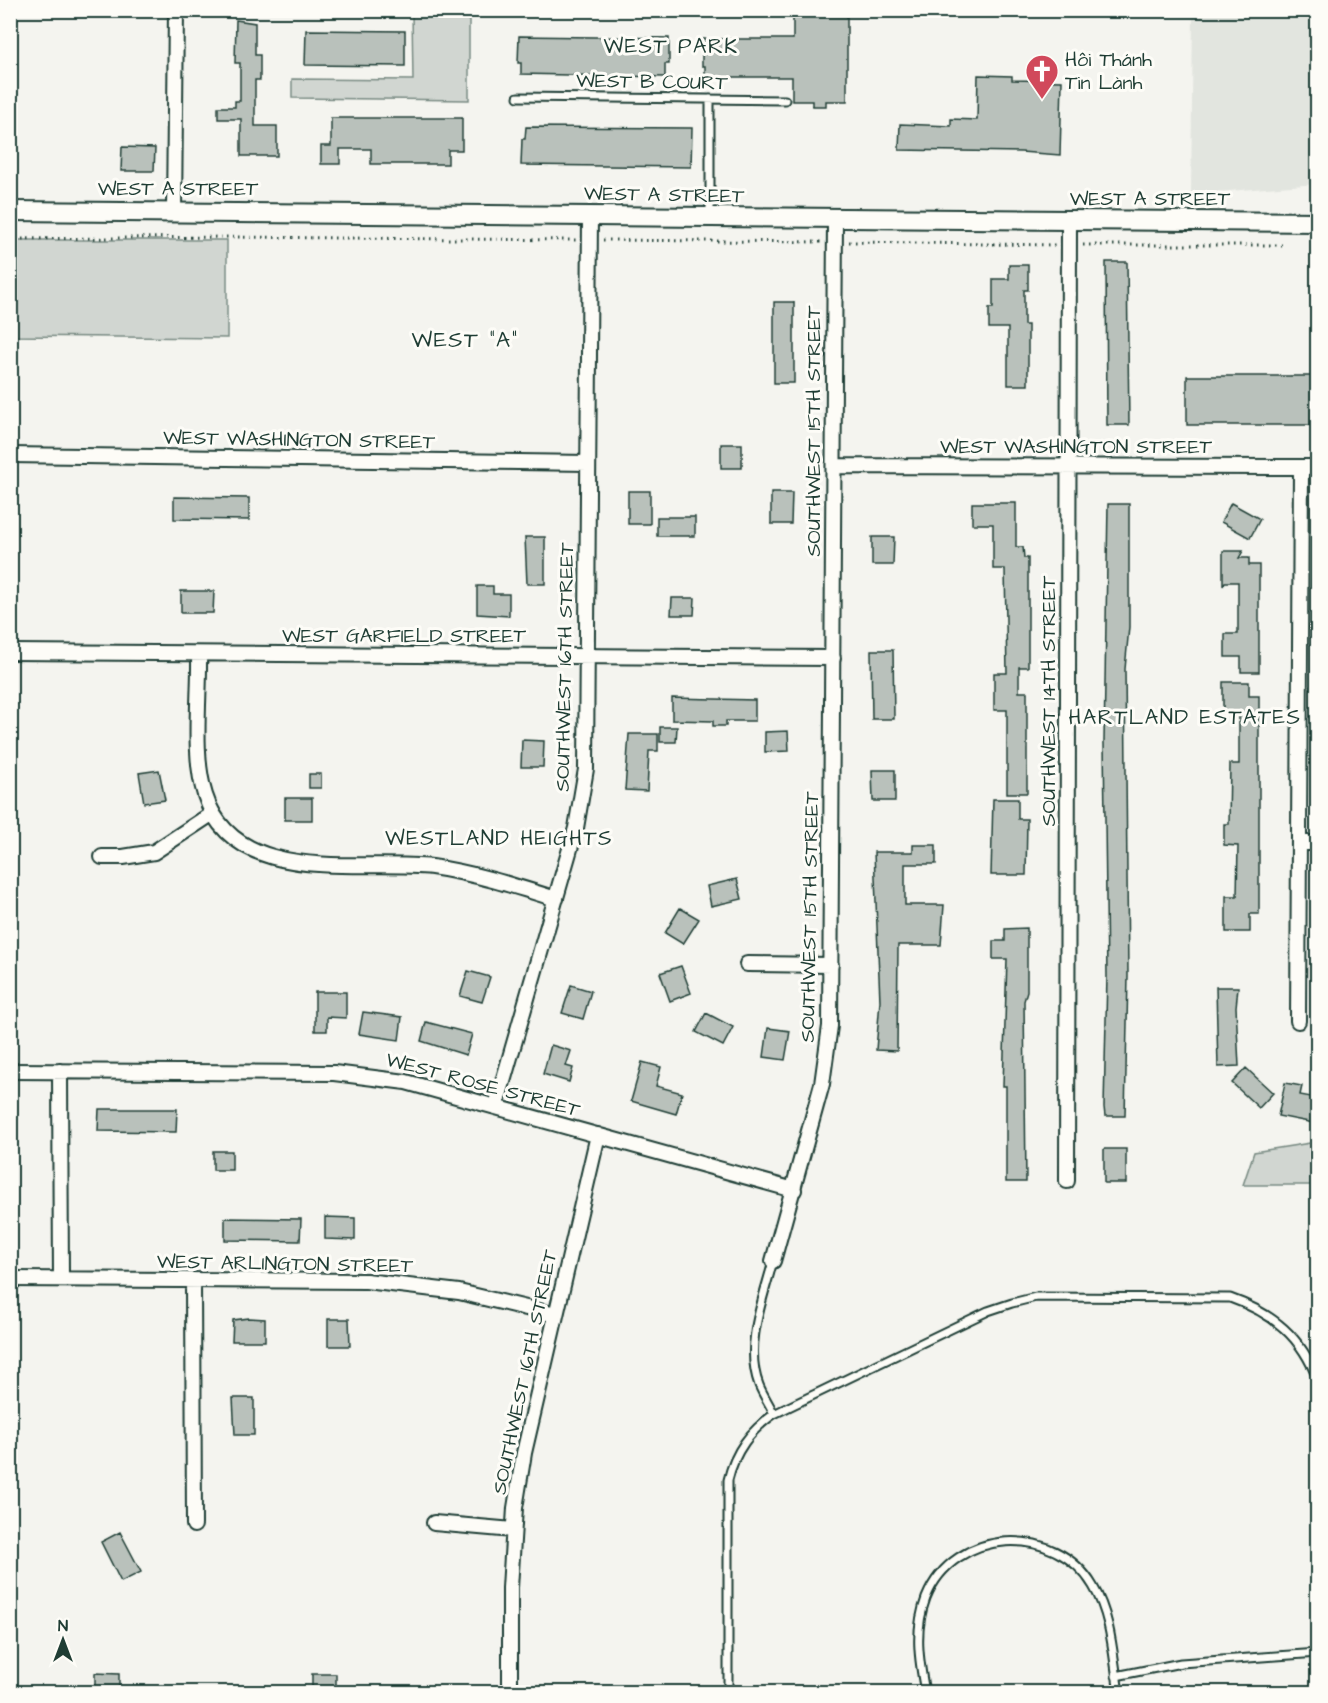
<svg xmlns="http://www.w3.org/2000/svg" width="1328" height="1703" font-family="'Architects Daughter',sans-serif">
<rect width="100%" height="100%" fill="#f4f4ef"/>
<filter id="ink" filterUnits="userSpaceOnUse"><feTurbulence type="fractalNoise" baseFrequency=".0167" numOctaves="2"/><feDisplacementMap in="SourceGraphic" scale="12" xChannelSelector="R" yChannelSelector="G"/><feConvolveMatrix kernelMatrix="1 2 1 2 8 2 1 2 1" color-interpolation-filters="sRGB"/></filter>
<g filter="url(#ink)">
<path fill="#e2e5df" d="M1193 11H1317V184L1191 194Z"/>
<path fill="#d1d6d1" stroke="#788a82" stroke-width="1.5" d="M412 11H469V100L292 98V79L413 80Z
M11 240H227V338L11 336Z
M1317 1142V1185H1243L1254 1152Z"/>
<path fill="#b9c1bb" stroke="#1f3d34" stroke-width="1.5" d="M793 10H847V101H826V106H812V101H792V77H705V66H702V39H793Z
M236 20 255 23V55H260V80H255V126H277V156H241V119H218V107H235V101H240V63H235Z
M306 30 405 31V66L305 65Z
M519 36 669 38V64H665V77L521 74V63H518Z
M978 75 1012 76V80L1062 81 1060 155 1021 152 899 150 900 124 951 126V119L977 120Z
M331 118H462V150H448V164H371V149H340V164H321V146H331Z
M526 127 692 128 691 167 521 165 522 139H525Z
M122 147 155 148 154 171H121Z
M1106 262H1127L1129 425H1107Z
M1009 265H1028V290H1024V325H1028V385H1008V328H989V308H993V279H1009Z
M774 302H794V383H774Z
M1187 376H1317V425H1187Z
M721 444H742V468H721Z
M628 491H650V524H628Z
M771 493H792L791 524H771Z
M174 497 249 498V520L174 519Z
M972 503H1016V547H1023L1024 558H1028V667H1019V692H1027V793H1007V710H994V673H1007L1005 569H993V524H972Z
M1231 503 1260 519 1250 538 1221 522Z
M1108 504H1129V627L1125 669 1128 976 1125 1116H1105L1104 1107 1107 976 1104 742Z
M657 517H695V536H657Z
M525 537H545V584H527Z
M872 537H894L893 565H872Z
M1223 551H1243L1239 558H1249V565H1259V672H1241V657H1225V634H1238V582H1225L1223 586Z
M477 586H493V594H509V616L477 614Z
M181 591H214L213 613H181Z
M672 598H695L694 615H671Z
M871 650H893L894 719H872Z
M1223 682H1249V696H1259V914H1250V932H1226V896H1237L1238 846 1224 845V824H1229L1230 764H1239V712H1223Z
M672 698 755 700V721H726V726H713V721L672 720Z
M660 727H677L676 742H660Z
M788 731 789 751 765 752V732Z
M629 734H658V751H649L647 791 625 790Z
M522 740 544 741 543 767H521Z
M159 770 165 800 144 803 139 773Z
M872 770H895V801H873Z
M309 774H321V788H309Z
M285 798H312V820H285Z
M993 799H1018V819H1027L1026 875H991Z
M913 845H936V864H905V905H944L941 945H898L897 1051 876 1050 880 1001 874 852H913Z
M737 879 742 899 711 906 707 886Z
M680 908 699 919 683 944 665 933Z
M1027 928V991L1024 1001 1026 1182H1006V1086H1003L1007 959H993V941H1005V929Z
M681 966 691 993 670 1001 660 973Z
M468 971 490 977 482 1002 460 996Z
M571 985 591 991 583 1019 562 1013Z
M1216 987H1238L1236 1007 1239 1066 1218 1067Z
M315 992H346V1018L327 1017V1031H315Z
M363 1012 402 1017 399 1040 359 1034Z
M706 1013 733 1027 723 1046 696 1032Z
M426 1022 472 1034 466 1055 421 1041Z
M768 1028 790 1031 785 1060 764 1057Z
M551 1045 571 1051 566 1066 573 1068 569 1082 543 1074Z
M642 1062 661 1067 656 1086 682 1093 676 1114 631 1101Z
M1246 1068 1273 1093 1259 1108 1232 1083Z
M1285 1083 1302 1086 1300 1095 1317 1098 1314 1123 1278 1116Z
M99 1109H177L176 1132 98 1131Z
M1104 1149H1126V1183H1104Z
M213 1151H232V1170H213Z
M325 1217 355 1218V1240L325 1239Z
M225 1218 301 1219 300 1241 225 1240Z
M249 1318 265 1319V1341H232L233 1320Z
M328 1319H349L350 1346H328Z
M233 1398H254V1435H235Z
M120 1532 141 1572 121 1582 101 1542Z
M95 1673 119 1674V1692H95Z
M312 1674H336V1692H312Z"/>
<g fill="none" stroke-linecap="round" stroke-linejoin="round">
<defs>
<path id="service" d="M518 97 785 100
M710 215V99
M773 1261C763 1300 744 1345 759 1385 763 1395 770 1405 774 1414
M1116 1676 1181 1663 1318 1653
M728 1692V1480C735 1451 750 1431 774 1414L988 1311 1012 1303 1036 1297 1230 1298C1273 1313 1302 1337 1318 1381
M925 1692C919 1660 914 1630 926 1598 954 1527 1056 1523 1093 1586 1112 1617 1113 1658 1119 1692"/>
<path id="minor" d="M174 212 176 10
M10 455 588 463
M834 466 1318 467
M10 652 833 658
M199 654C200 698 192 754 205 795 234 887 358 859 432 867 474 873 515 886 556 899
M1300 843H1318
M102 857H123L154 852 213 813
M747 964 831 965
M1298 1021 1301 467
M10 1071 334 1073 406 1082 794 1190
M60 1071 61 1279
M496 1106 576 828 586 769 590 216
M1067 1181 1069 220
M773 1261 822 1084 830 1026 835 219
M10 1279 366 1281 459 1292 556 1315
M193 1280 194 1525
M434 1523 513 1530
M510 1692V1588L515 1508 524 1453 598 1135"/>
<path id="secondary" d="M10 211 1318 222"/>
</defs>
<use href="#service" stroke="#1f3d34" stroke-width="11"/>
<use href="#minor" stroke="#1f3d34" stroke-width="18"/>
<use href="#secondary" stroke="#1f3d34" stroke-width="22"/>
<path stroke="#1f3d34" stroke-width="3" stroke-dasharray="1.5 4.5" stroke-linecap="butt" d="M10 239 229 237 576 240
M603 240 822 242
M849 242 1056 245
M1083 245H1282"/>
<use href="#service" stroke="#fdfcf7" stroke-width="7"/>
<use href="#minor" stroke="#fdfcf7" stroke-width="14"/>
<use href="#secondary" stroke="#fdfcf7" stroke-width="18"/>
</g>
</g>
<defs>
<symbol id="church-pin" viewBox="-11 -11 22 30"><path d="M0 17L-7.5 6A9.5 9.5 0 1 1 7.5 6Z" fill="#d1495b" stroke="#fdfcf7"/><path d="M-1.2-6h2.4v3.5h3.3v2.4h-3.3V6h-2.4V-.1h-3.3v-2.4h3.3Z" fill="#fff"/></symbol>
</defs>
<g fill-rule="evenodd">
<use href="#church-pin" x="1023" y="52" width="38" height="52"/>
</g>
<g text-anchor="middle" dominant-baseline="central" stroke-width="6" stroke-linejoin="round" paint-order="stroke">
<g font-size="20" fill="#1f3d34" stroke="#fdfcf7" text-anchor="start">
<text x="1065" y="60">Hôi Thánh<tspan x="1065" dy="23">Tin Lành</tspan></text>
</g>
<g font-size="20" fill="#1f3d34" stroke="#fdfcf7">
<text transform="translate(652 82) rotate(1)">WEST B COURT</text>
<text x="178" y="189">WEST A STREET</text>
<text transform="translate(664 195) rotate(1)">WEST A STREET</text>
<text x="1150" y="199">WEST A STREET</text>
<text transform="translate(814 431) rotate(-90)">SOUTHWEST 15TH STREET</text>
<text transform="translate(299 440) rotate(1)">WEST WASHINGTON STREET</text>
<text x="1076" y="447">WEST WASHINGTON STREET</text>
<text x="404" y="636">WEST GARFIELD STREET</text>
<text transform="translate(565 667) rotate(-89)">SOUTHWEST 16TH STREET</text>
<text transform="translate(1049 701) rotate(-90)">SOUTHWEST 14TH STREET</text>
<text transform="translate(810 917) rotate(-89)">SOUTHWEST 15TH STREET</text>
<text transform="translate(483 1085) rotate(15)">WEST ROSE STREET</text>
<text transform="translate(285 1264) rotate(1)">WEST ARLINGTON STREET</text>
<text transform="translate(525 1372) rotate(-78)">SOUTHWEST 16TH STREET</text>
</g>
<g font-size="21" letter-spacing="1.5" fill="#1f3d34" stroke="#fdfcf7">
<text x="671" y="46">WEST PARK</text>
<text x="1185" y="717">HARTLAND ESTATES</text>
<text x="499" y="838">WESTLAND HEIGHTS</text>
</g>
<g font-size="22" letter-spacing="1.5" fill="#1f3d34" stroke="#fdfcf7">
<text x="465" y="340">WEST "A"</text>
</g>
</g>
<rect width="1328" height="1703" fill="none" stroke="#fdfcf7" stroke-width="36"/>
<rect x="18" y="18" width="1292" height="1667" fill="none" stroke="#1f3d34" stroke-width="2" filter="url(#ink)"/>
<g transform="translate(63 1640)" stroke="#fdfcf7" stroke-width="4.5" paint-order="stroke">
<path d="M0-4.5L10 22L0 15L-10 22Z" fill="#1f3d34"/>
<text y="-9" font-size="16" font-weight="bold" text-anchor="middle" fill="#1f3d34">N</text>
</g>
</svg>
